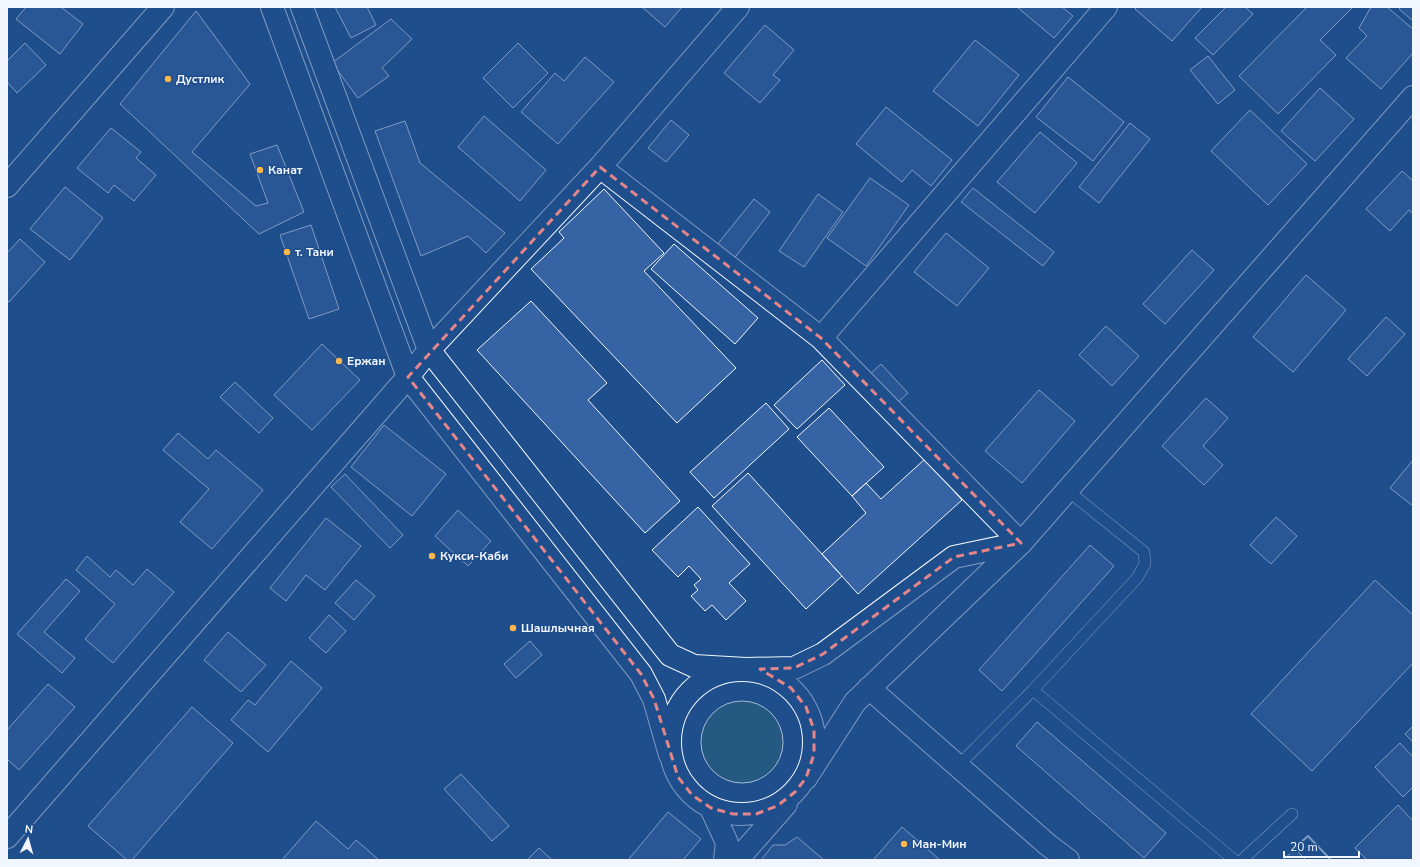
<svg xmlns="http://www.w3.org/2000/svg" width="1420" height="867" font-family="'Nunito Sans',sans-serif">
<rect width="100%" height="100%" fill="#1f4e8c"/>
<path fill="#245a82" stroke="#a8bbd7" d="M701 742a41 41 0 1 1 82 0a41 41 0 1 1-82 0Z"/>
<path fill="#3563a3" stroke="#f2f6ff" d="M26 7H61L83 24 60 54 16 19Z
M335 7H367L376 25 351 38Z
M642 7H682L665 27Z
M1017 7H1062L1073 16 1054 38Z
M1137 7H1202L1172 41 1135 9Z
M1226 7H1245L1253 14 1213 55 1195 38Z
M1307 7H1353L1320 40 1336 55 1278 114 1239 76Z
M1371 7H1387L1413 29V53L1381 89 1346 58 1367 36 1359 28Z
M1401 7H1413V21L1399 9Z
M196 11 250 84 192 152 256 206 268 203 250 154 277 145 304 212 259 234 120 104Z
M391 19 412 39 382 68 389 76 358 98 332 63Z
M765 25 794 50 773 75 780 80 760 103 724 73Z
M975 40 1019 75 978 126 933 91Z
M25 43 46 65 17 93 7 82V61Z
M518 43 548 73 513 108 483 78Z
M1208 56 1235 90 1218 104 1190 70Z
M585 57 614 82 558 144 521 112 555 73 564 81Z
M1068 77 1124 122 1093 161 1036 117Z
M1320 88 1354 119 1315 161 1281 131Z
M886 107 952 160 931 186 912 170 902 182 856 144Z
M1250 110 1307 164 1268 205 1211 151Z
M484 116 546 170 520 201 458 147Z
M671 120 689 135 666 162 648 148Z
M405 121 420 163 505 233 486 253 468 236 421 256 375 131Z
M1130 123 1150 139 1099 203 1079 187Z
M111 128 141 152 136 158 156 175 134 201 114 185 108 193 77 168Z
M1040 132 1077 163 1035 213 997 182Z
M1402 171 1413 181V214L1409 210 1390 231 1366 209Z
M870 178 909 205 866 266 827 238Z
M65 187 103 218 70 260 30 229Z
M973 188 1054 252 1043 266 961 202Z
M604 189 664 253 644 271 736 368 677 423 531 269 564 238 559 232Z
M818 194 843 212 804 267 779 251Z
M754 199 770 212 733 260 716 246Z
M311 225 339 309 309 319 280 235Z
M946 233 989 268 957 306 914 272Z
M20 239 45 262 9 302 7 300V253Z
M674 244 758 318 735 344 651 269Z
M1192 250 1214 270 1165 324 1143 304Z
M1306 275 1346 310 1293 372 1253 337Z
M531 301 607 383 588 400 680 501 645 533 477 350Z
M1386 317 1405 334 1367 376 1348 359Z
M1106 326 1139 356 1112 386 1079 355Z
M322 344 360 380 312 430 274 395Z
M822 360 845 385 797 429 774 405Z
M881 364 908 393 895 405 868 376Z
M235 382 273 418 259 433 220 397Z
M1039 390 1075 421 1022 483 985 451Z
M1206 398 1228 418 1203 446 1223 465 1204 485 1162 446Z
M766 403 789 429 714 498 690 472Z
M829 408 884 467 852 496 797 437Z
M384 425 446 474 412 516 351 467Z
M178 433 208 459 216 450 263 490 212 549 180 522 209 489 163 450Z
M925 459 962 500 858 594 822 554 866 513 852 496 866 483 881 499Z
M1413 460V506L1390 488Z
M748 473 842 576 806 609 712 506Z
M345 474 403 535 390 548 331 487Z
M698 507 750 564 729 583 746 601 726 620 712 605 705 611 691 596 698 590 694 585 701 579 689 566 678 577 652 550Z
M458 510 491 541 468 566 435 536Z
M1276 517 1297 536 1271 564 1250 545Z
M326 518 361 546 325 590 306 575 286 601 270 588Z
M1090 545 1114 566 1002 691 979 670Z
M87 556 110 577 116 570 133 585 147 569 174 592 113 663 85 639 115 604 76 570Z
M66 579 80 591 44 632 75 658 62 673 17 634Z
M356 580 375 596 354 620 335 603Z
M1375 580 1413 615V663L1312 771 1251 714Z
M329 615 346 631 326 653 309 638Z
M228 632 266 665 241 692 204 660Z
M530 641 542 655 516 678 504 664Z
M291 661 322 688 268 752 231 720 248 700 255 705Z
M48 684 75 707 19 770 7 759V730Z
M192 707 233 743 132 860H127L88 826Z
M1037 722 1166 833 1144 858 1016 746Z
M1413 726V742L1405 734Z
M1400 743 1413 757V787L1403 797 1375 767Z
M461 774 509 826 492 841 444 789Z
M1398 805 1413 821V860H1367L1355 848Z
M668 812 701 839 683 860H628Z
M316 821 348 849 356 840 379 860H282Z
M902 827 940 860H873Z
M797 837 824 860H761L773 845H785Z
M539 848 552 860H527Z
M1295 849 1306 860H1283Z"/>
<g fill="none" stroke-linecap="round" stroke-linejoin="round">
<defs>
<path id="lane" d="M1033 690 1234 860
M958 766 1033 690 1137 578 1145 564 1144 552 1067 490
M1242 860 1292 814"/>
<path id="street" d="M272 7 408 377 641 674 654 699 670 755
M302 7 429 350 670 655 694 666 746 669 794 668 823 654 954 557 1021 543 855 702 806 778
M600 167 821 338 1021 543 1413 97
M7 186 163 7
M821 338 1106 7
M670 742a72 72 0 1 1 144 0a72 72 0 1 1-144 0Z
M869 688 1048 845 1068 860
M711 808 727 843 725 860
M7 837 408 377 429 350 600 167 738 7
M737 860 786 804"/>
</defs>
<use href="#lane" stroke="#f2f6ff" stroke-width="12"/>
<use href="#street" stroke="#f2f6ff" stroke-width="24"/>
<use href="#lane" stroke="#1f4e8c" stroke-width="11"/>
<use href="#street" stroke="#1f4e8c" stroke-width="22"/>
<path stroke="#f2f6ff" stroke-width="2" d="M1292 850 1308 836 1331 860"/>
</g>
<path d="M0 0H1420V867H0ZM600 167 821 338 1021 543 954 557 823 654 794 668 760 669 791 688 806 707 814 730V754L806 778 795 792 777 806 756 814H733L711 808 692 795 678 777 654 699 641 674 408 377Z" fill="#1f4e8c" fill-opacity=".55" fill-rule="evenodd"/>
<path fill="none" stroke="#e38589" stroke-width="3" stroke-dasharray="8 5" stroke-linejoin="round" d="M600 167 821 338 1021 543 954 557 823 654 794 668 760 669 791 688 806 707 814 730V754L806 778 795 792 777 806 756 814H733L711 808 692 795 678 777 654 699 641 674 408 377Z"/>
<g fill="#ffb74d" stroke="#1f4e8c" stroke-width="1.5">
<circle cx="168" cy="79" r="4"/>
<circle cx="260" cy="170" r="4"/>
<circle cx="287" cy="252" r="4"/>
<circle cx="339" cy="361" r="4"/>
<circle cx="432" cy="556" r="4"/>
<circle cx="513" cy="628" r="4"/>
<circle cx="904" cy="844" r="4"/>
</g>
<g text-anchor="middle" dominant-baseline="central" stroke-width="3" stroke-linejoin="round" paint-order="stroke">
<g font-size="12" font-weight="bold" fill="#f2f6ff" stroke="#1f4e8c" text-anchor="start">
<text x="176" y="79">Дустлик</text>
<text x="268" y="170">Канат</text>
<text x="295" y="252">т. Тани</text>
<text x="347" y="361">Ержан</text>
<text x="440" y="556">Кукси-Каби</text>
<text x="521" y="628">Шашлычная</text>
<text x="912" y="844">Ман-Мин</text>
</g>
</g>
<rect width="1420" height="867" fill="none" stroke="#f2f6ff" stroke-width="16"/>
<g transform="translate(28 839) rotate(6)" stroke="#1f4e8c" stroke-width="3" paint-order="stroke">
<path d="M0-3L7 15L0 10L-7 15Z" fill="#f2f6ff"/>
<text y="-6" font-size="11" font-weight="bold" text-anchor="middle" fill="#f2f6ff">N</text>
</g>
<path d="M1284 851v6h75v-6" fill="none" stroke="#f2f6ff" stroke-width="2"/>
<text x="1290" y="851" font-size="12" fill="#f2f6ff" stroke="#1f4e8c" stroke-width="3" paint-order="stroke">20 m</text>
</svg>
